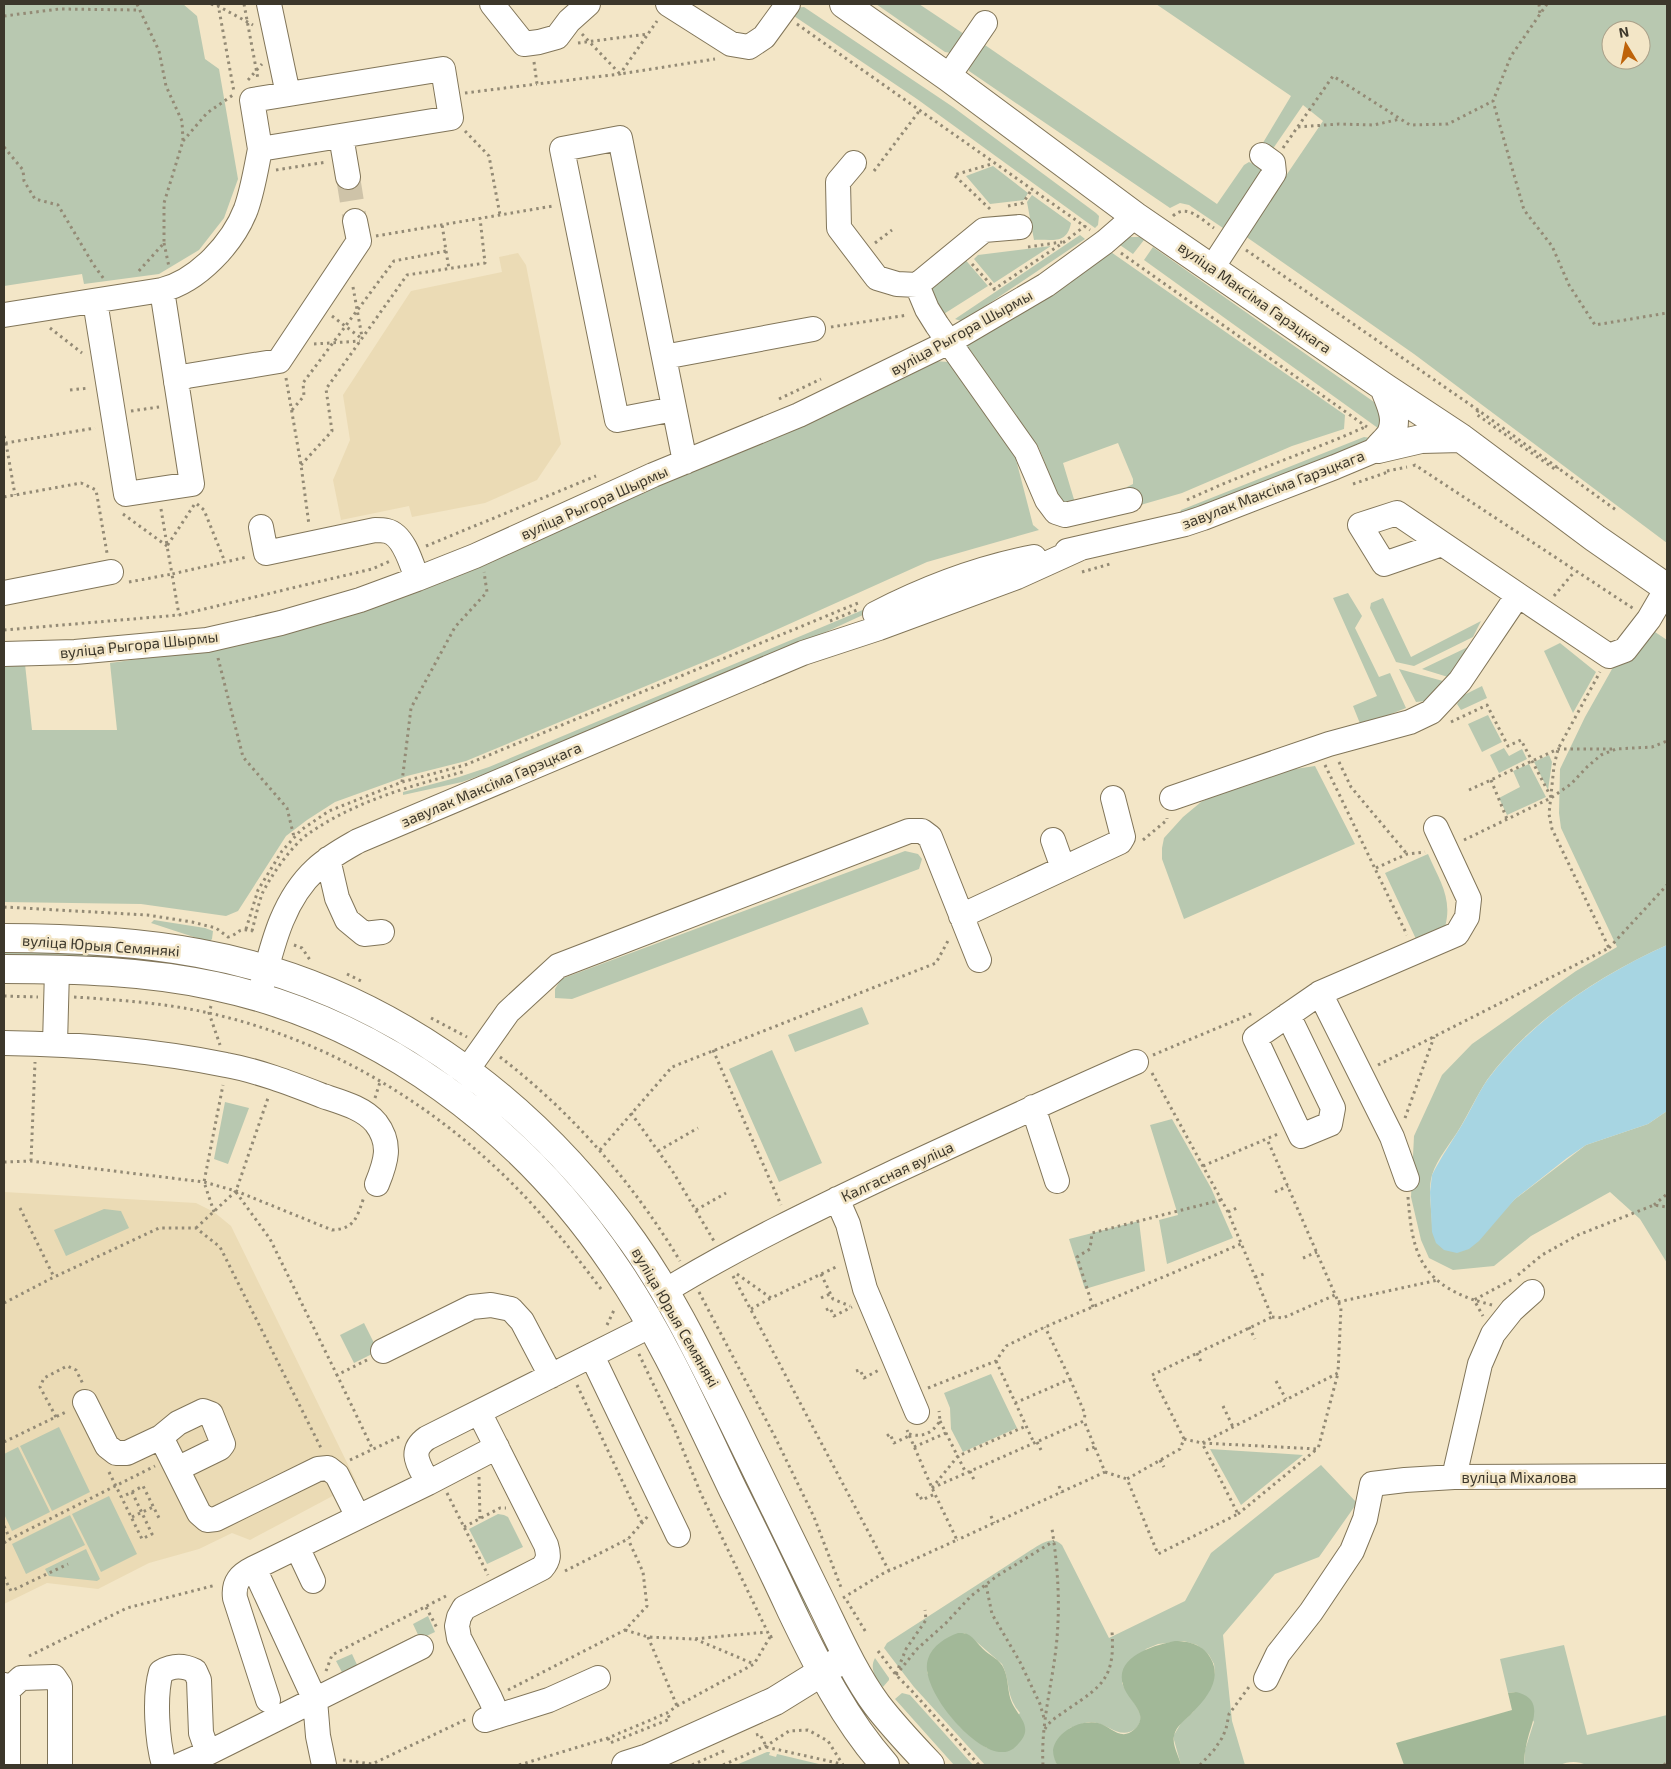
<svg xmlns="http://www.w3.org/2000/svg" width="1671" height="1769" font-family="'Exo 2',sans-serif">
<rect width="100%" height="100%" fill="#f3e6c7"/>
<path fill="#ebdbb5" d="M518 253 526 265 561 444 537 480 485 503 412 517 409 506 341 520 333 480 350 440 343 395 411 291 502 272 499 257Z
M4 1192 196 1203 214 1212 231 1226 357 1483 250 1540 232 1533 199 1549 149 1563 98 1589 47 1583 4 1604Z"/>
<path fill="#b8c8b0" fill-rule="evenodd" d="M4 4H183L197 16 205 59 219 69 238 179 224 218 199 250 159 274 84 284 82 274 4 286Z
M876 4H919L967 36 951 53 945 52Z
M1156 4H1667V543L1414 354 1245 236 1323 121 1303 105 1270 153 1261 146 1291 96ZM1611 30H1641V60H1611Z
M804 7 953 107 1096 213 1099 216 1098 225 1095 228 917 99 791 14 795 8Z
M982 43 1217 204 1244 165 1249 162 1260 167 1261 172 1223 228 1189 205 1180 203 1170 208 969 71 967 63Z
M993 166 1028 193 1024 200 990 204 966 176Z
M1032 195 1071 223C1067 245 1052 239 1034 240L1027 202Z
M1080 235 1085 239 969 317 961 321 955 319Z
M1126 237H1140L1144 240 1133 254 1117 243Z
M1051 246 994 283 974 259 978 255Z
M1153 247 1374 402 1381 411 1382 431 1144 260Z
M1108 250 1345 415 1344 429 1292 446 1182 493 1137 506 1127 487 1133 484V479L1118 443 1063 463 1076 506 1063 509 1039 448 971 361 966 350 967 345Z
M963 257 988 286 939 317 929 288Z
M934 361 949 362 1012 444 1033 525 1039 530 927 562 718 656 466 761 407 776 335 802 307 820 286 836 238 911 226 916 141 904 4 902V663L25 664 32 730H117L110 663 188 652 275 634Z
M1364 437 1371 438 1373 442 1180 514 1181 510Z
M1348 593 1362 616 1355 628 1379 677 1390 673 1406 708 1361 726 1353 706 1377 696 1333 598Z
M1383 598 1411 657 1481 621 1473 637 1414 666 1396 662 1370 608 1371 603Z
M889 599V603L815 637 493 771 462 782 403 795V792L459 777 489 767Z
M1652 630 1667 640V945C1602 974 1529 1021 1487 1080 1477 1095 1470 1111 1461 1126 1452 1142 1437 1158 1432 1175 1427 1192 1433 1214 1432 1232L1498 1217 1515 1199 1586 1145 1648 1124 1667 1111V1263L1640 1219 1610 1192 1531 1236 1494 1266 1453 1270 1429 1258 1421 1240 1411 1197 1414 1136 1442 1075 1472 1044 1576 971 1617 947 1561 828 1559 813 1560 769 1585 717 1616 662Z
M1560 643 1596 672 1573 713 1544 651Z
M1470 646 1448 677 1422 669Z
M1399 669 1443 681 1426 701 1416 702Z
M1482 686 1487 698 1461 710 1457 704 1464 695Z
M1488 715 1502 742 1482 752 1468 724Z
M1504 748 1509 756 1522 749 1527 759 1499 773 1490 755Z
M1549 755 1552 762 1548 790 1534 762Z
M1529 764 1546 797 1507 815 1499 798 1520 787 1513 771Z
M1315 766 1355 844 1184 919 1162 859V848L1164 838 1183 817 1201 802 1230 788 1275 772Z
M905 851 918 854 922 859 919 869 572 999 555 998V989L561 979Z
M1428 854C1439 880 1453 898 1445 927L1416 939 1385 873Z
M154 920 205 928 213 931 212 939 209 942 151 923Z
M4 951 121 955 212 968 211 972 4 956Z
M296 992 379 1028 471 1089 534 1144 593 1209 637 1271 634 1272 548 1162 514 1129 470 1092 422 1058 378 1032 328 1008 294 996Z
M862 1007 869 1024 795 1052 788 1035Z
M772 1050 822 1163 779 1182 729 1069Z
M225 1102 249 1108 228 1164 214 1159Z
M1172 1119 1211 1188 1233 1238 1167 1264 1159 1220 1178 1215 1150 1125Z
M104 1209 121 1211 129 1228 66 1256 54 1230Z
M1139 1221 1145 1271 1085 1289 1069 1239Z
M643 1281 702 1388 811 1611 808 1612 765 1523 640 1283Z
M364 1323 378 1351 354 1363 340 1335Z
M991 1374 1017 1428 963 1452 951 1429 950 1408 944 1393Z
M59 1427 90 1492 52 1511 20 1446Z
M18 1447 50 1512 12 1531 4 1514V1454Z
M1210 1449 1303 1455 1241 1505Z
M1321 1465 1357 1503 1319 1557 1275 1574 1223 1635 1232 1721 1245 1765H1181L1174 1740V1735L1181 1723 1193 1712 1215 1673 1214 1664 1209 1655 1197 1645 1184 1641 1158 1644 1146 1649 1122 1683C1127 1694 1136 1703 1140 1714 1142 1719 1140 1724 1136 1728 1120 1742 1107 1721 1089 1722 1083 1723 1076 1726 1070 1728L1054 1756 1057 1765H985L914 1687 884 1648 887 1643 1031 1550C1041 1544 1052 1535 1062 1545L1109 1638 1185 1601 1211 1553ZM964 1633 971 1637 1002 1664C1011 1682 1005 1695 1020 1713L987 1748C954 1726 942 1708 927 1672Z
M109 1496 137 1554 101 1572 72 1514Z
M498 1514 504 1515 508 1517 523 1547 487 1564 469 1529Z
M70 1515 85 1545 26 1574 12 1544Z
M86 1549 100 1579 97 1581 49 1576 45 1569Z
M428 1616 435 1632 420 1639 413 1624Z
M1564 1645 1587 1735 1667 1715V1765H1586C1579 1761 1568 1761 1560 1765H1524L1525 1750 1534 1722 1516 1692 1508 1693 1500 1659Z
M352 1654 359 1669 344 1676 336 1661Z
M875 1658 889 1678V1680L883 1687C876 1679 869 1669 875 1658Z
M902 1693 910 1695 973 1765H954L895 1699Z
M767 1752H770L769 1755 776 1757 777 1754 823 1765H736Z"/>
<path fill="#a2b898" d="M958 1633C962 1633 966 1633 969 1635 974 1638 978 1644 983 1649 990 1656 1000 1659 1004 1669 1009 1680 1007 1692 1012 1703 1018 1716 1034 1727 1019 1743 1015 1748 1010 1752 1003 1752 974 1754 918 1687 928 1659 932 1646 946 1637 958 1633Z
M1175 1641C1189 1641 1204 1645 1211 1659 1222 1679 1207 1698 1193 1712 1186 1720 1176 1725 1174 1736 1172 1745 1179 1756 1181 1765H1057C1055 1761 1053 1756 1053 1750 1056 1732 1080 1719 1098 1723 1108 1725 1118 1738 1129 1733 1136 1730 1142 1722 1140 1715 1137 1704 1126 1696 1123 1685 1114 1656 1155 1645 1175 1641Z
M1516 1692C1541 1698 1535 1716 1529 1734 1526 1744 1524 1755 1524 1765H1404L1396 1743 1512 1710 1508 1693Z"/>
<path fill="#a7d5e2" d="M1667 945V1111L1648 1124 1586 1145 1567 1158 1515 1199 1479 1241 1469 1249 1457 1253 1444 1250 1436 1243 1432 1232 1430 1192 1432 1175C1441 1157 1453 1140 1463 1123 1472 1108 1478 1093 1488 1079 1532 1020 1600 975 1667 945Z"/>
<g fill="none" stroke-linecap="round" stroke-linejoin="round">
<path stroke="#cec3a8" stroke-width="24" stroke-dasharray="24 12" stroke-linecap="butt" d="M348 177 355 221"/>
<defs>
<path id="minor" d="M269 4 288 94
M492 4 524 44 539 42 557 37 569 21 588 4
M668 4 731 44 749 47 764 37 788 4
M443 69 451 118 260 149 252 100Z
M948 77 985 23
M341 136 348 177
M854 163 838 182 839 228 877 278 897 284 917 285
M1020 227 984 230 917 285 927 309 937 325 1026 451 1047 500 1056 512 1065 515 1130 500
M1212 268 1274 173 1273 163 1262 155
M95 301 126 494 192 484 162 290
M4 315 162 290C198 281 233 243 246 209 253 189 256 169 260 149
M664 357 813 329
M176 382 187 376 279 361 359 241 355 221
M674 409 617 420 562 149 620 138 685 462
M261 527 266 553 375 530C378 530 383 530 387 531 404 535 412 565 417 579
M1442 544 1384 564 1360 525 1397 513 1518 595
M1067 551 1185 524 1203 518 1335 467 1378 449
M4 593 111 572
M875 614C925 588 978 568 1034 557
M4 654 75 652 207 640 281 623 360 600 417 579 475 556 653 475 799 415 949 342 1046 285 1105 242 1135 216
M1172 798 1329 744 1410 722 1431 712 1460 681 1518 595 1609 656 1625 650 1649 619 1667 588
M1053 840 1063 868
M328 859 337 898 347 920 364 934 382 932
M961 916 1120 842 1123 837 1113 798
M1320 993 1392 1137 1407 1179
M259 997C271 952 280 902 316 869 329 857 344 849 358 841L803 653 879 628 1017 577 1081 548
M1288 1015 1333 1108 1330 1124 1301 1136 1255 1038 1320 993 1457 934 1467 917 1469 899 1436 828
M4 1043C78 1044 153 1050 226 1065 259 1071 292 1084 323 1096 341 1102 364 1108 376 1123 392 1144 386 1162 377 1184
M55 1044 57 970
M467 1070 508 1012 558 966 909 831H922L930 837 979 960
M1033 1107 1057 1181
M837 1199 848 1224 865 1289 917 1412
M665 1291C737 1247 814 1210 890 1174 972 1136 1053 1098 1136 1062
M383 1351 472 1307 491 1305 511 1309 522 1321 551 1376
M592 1356 678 1535
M85 1402 107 1446 116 1453H127L161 1437 178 1423 203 1411 211 1414 223 1444 220 1448 177 1469
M479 1412 546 1545C549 1555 549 1560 542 1568L464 1608 459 1617 457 1626 459 1638 490 1698 498 1716
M161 1437 199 1513 207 1520 216 1519 318 1469 328 1468 337 1475 358 1517
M1454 1477 1480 1364 1493 1334 1512 1310 1532 1292
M428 1483C420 1466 407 1452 427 1438L652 1325
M297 1547 313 1581
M254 1568C240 1575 233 1582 235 1598L268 1700
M1266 1679 1278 1654 1311 1612 1352 1551 1365 1519 1372 1484 1405 1480 1454 1477 1667 1476
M4 1685 8 1690V1765
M8 1690 21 1678 54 1677 60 1686V1765
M485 1720 549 1700 598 1678
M208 1753 421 1647
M164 1765C157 1741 154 1696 161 1672 173 1665 183 1665 195 1671L199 1680 201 1733 208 1753 180 1765
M324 1765 318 1736 315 1700 254 1568 428 1483 497 1447"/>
<path id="major" d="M844 4 948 77 1135 216 1384 387 1461 438 1595 538 1667 588
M1378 449 1421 439 1461 438
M1378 449C1382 444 1388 439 1391 434 1399 418 1389 401 1384 387
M4 938C68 938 134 941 198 953 377 985 529 1095 633 1242 672 1297 701 1358 731 1418 759 1476 788 1534 816 1592 835 1630 852 1671 877 1705 893 1726 912 1746 930 1765
M4 969C74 969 146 971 215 986 380 1021 523 1129 616 1268 663 1337 697 1415 733 1490 753 1530 773 1571 792 1612 818 1666 845 1720 885 1765
M626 1765 648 1758 775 1701 838 1662"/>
</defs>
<use href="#minor" stroke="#817559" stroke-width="26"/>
<use href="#major" stroke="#817559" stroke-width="30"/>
<path stroke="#938a75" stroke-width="3" stroke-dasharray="2.5 4" stroke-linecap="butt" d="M137 4 159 51 166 86 182 121 183 141 164 203V243L137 273
M211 4 218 6 253 25
M218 4 234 92
M244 4 258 79
M1539 4 1540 14
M1547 4 1511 56 1493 101 1524 210 1552 246 1569 285 1595 325 1667 313
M4 16 59 9 139 10
M797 24 1090 230
M582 34 620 74 715 59
M578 43 648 34 657 21
M534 62 537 84 620 74 648 34
M248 80 262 64
M465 93 537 84
M1298 127 1339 124 1374 125 1400 119
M465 131 489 156 500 215
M183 141 207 113 233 95
M4 147 23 170 24 181 35 199 58 205 93 264 104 279
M1283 148 1333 76 1410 125 1448 124 1493 101
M276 170 327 162
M874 171 920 110
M1008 206 1023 203 1032 189
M990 209 954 175 995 163
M1173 216C1187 203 1202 220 1214 228
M376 236 553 206
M164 243 169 267
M875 243 892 230
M1028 247 1062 242
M1246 250 1478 410 1616 510
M446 251 449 269
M1121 253 1367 427
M972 264 995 289
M353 287 362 337
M993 290 1064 242 1085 226
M332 316 361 338
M831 327 908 315
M50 328 82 353
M314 344 360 341
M286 378 301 465 309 525
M70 390 89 388
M779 399 821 379
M292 410 304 396 303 383 394 261 446 251 442 224
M1478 410 1476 414 1556 470 1558 467
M131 411 159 407
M4 436 6 443 95 428
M6 443 15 495
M301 465 332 431 326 389 407 275 485 263 480 218
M1413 466 1415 465 1634 609
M1387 471 1407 467
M1353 484 1388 472
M4 497 81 483 96 490 107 553
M1187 500C1246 472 1308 453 1367 426
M197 504 204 510 225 562
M194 505 167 546 172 574 247 557
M161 509 167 545
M123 514 167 546
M426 546 596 476
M1082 572 1110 564
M129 582 172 574 179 615
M1554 596 1575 571
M830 621 857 610
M4 630 179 615 372 569 390 561
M218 658 243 757 287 808 294 837
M1451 722 1487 705 1508 746 1521 740 1551 797
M1339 762 1351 787 1407 854
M1325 765 1407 935
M1491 780 1507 819
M402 782 411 708 455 627 487 592 484 572
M1469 790 1558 749H1614
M1143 840 1167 820V818
M1464 840 1551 798 1571 784 1587 767 1601 755 1616 749 1652 747 1667 741
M1376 868 1407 854 1425 852
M4 907 147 915 192 922 216 928 228 937C240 934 236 927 253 931
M246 929 258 890 282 851 301 830 329 811 402 782 465 765 858 603
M252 931C255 919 258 906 262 894 270 877 292 845 308 834 355 801 411 786 466 771
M294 945 302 948 310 960
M1609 948 1667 885
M347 974 363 982
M4 996 38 997
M74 997C119 1000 165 1003 209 1013 343 1043 464 1122 552 1227 569 1247 585 1268 601 1289
M211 1006 209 1013 220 1045
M431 1018 467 1037
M713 1050 781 1205
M1153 1055 1253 1013
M500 1057C573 1113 633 1183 680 1261
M1378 1065 1609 948 1552 829 1549 814 1554 766 1558 749 1600 672
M1152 1073 1228 1212 1272 1317 1152 1375 1184 1439 1180 1449 1127 1479 1158 1554 1238 1514 1202 1443 1338 1373 1341 1308 1267 1139
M375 1098 380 1082
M631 1113 673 1172 714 1241
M1405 1118 1434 1037
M600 1150 672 1067 936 963 949 939
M658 1151 698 1128
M31 1161 35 1062
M4 1162 31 1161 204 1182 236 1191 332 1230C355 1229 357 1217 364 1197
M1203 1166 1278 1134
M236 1192 270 1239 337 1375
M1275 1192 1288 1186
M1408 1197C1412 1250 1419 1281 1474 1300L1483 1316
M1654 1205 1667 1194
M20 1208 54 1277
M696 1210 726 1193
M214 1212 204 1182 223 1085
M1228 1212 1239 1207
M196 1228 236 1191 269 1095
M1303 1258 1317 1252
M737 1274 771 1298 838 1266
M821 1274 833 1299 850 1306
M1518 1275 1542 1255 1578 1235 1654 1205 1667 1207
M733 1276 889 1571
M1255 1277 1267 1273
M699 1292 775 1437 814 1517 842 1590
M821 1298 830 1294
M1338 1302 1438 1280
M4 1303 54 1277 159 1228H196L220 1247 321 1448
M1492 1305 1474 1300 1513 1279
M1093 1307 1077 1257 1090 1249 1092 1233 1221 1200
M751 1309 771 1298
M826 1310 830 1308 834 1316 852 1307
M1272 1317 1283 1318 1335 1295
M607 1325 615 1308
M1249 1327 1255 1339
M1197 1353 1202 1364
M367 1360 337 1375 373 1450
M996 1361 1034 1443
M856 1371 860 1370 864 1378 879 1370
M1070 1379 1085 1414 1084 1421
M1276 1381 1286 1399
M577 1385 642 1523
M928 1388 996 1361 1006 1346 1045 1327 1241 1244
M1015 1403 1070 1379 1045 1327
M1223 1406 1233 1427
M56 1417 40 1387 44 1378 67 1366 76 1370 83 1384
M940 1421 966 1473
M909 1434C923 1438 932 1433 940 1421L939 1411
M887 1436 890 1434 894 1443 909 1436
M1184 1439 1202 1443 1318 1449 1338 1373
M4 1442 68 1411
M1037 1442 1041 1450
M914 1447 946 1433
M1086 1450 1095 1447
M350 1460 401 1436
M1160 1460 1164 1467
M970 1471 974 1480
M109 1472 142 1539 152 1534 132 1492 122 1497
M1105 1472 1127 1479
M479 1477 480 1519
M1059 1486 1062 1493
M932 1488 1084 1421 1105 1472 957 1540
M932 1488 958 1456 1026 1426
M132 1492 143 1486 159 1518
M447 1493 488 1575
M916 1495 919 1494 922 1500 935 1494
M1238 1514 1317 1449
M991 1516 994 1523
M132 1517 153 1507
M4 1526 10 1539 155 1466
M464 1527 500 1508H506
M4 1543 10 1539
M565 1571 628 1539 648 1516
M4 1577 11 1591 68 1564
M986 1585 992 1614 1020 1662 1040 1704 1044 1718
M843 1598 882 1574 957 1540 932 1488 907 1430
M847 1601 867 1634
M426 1607 437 1628
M625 1630 648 1637 693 1639 767 1632
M648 1637 677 1706
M770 1637 776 1635
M695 1639 754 1664
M878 1651 896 1675 911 1690 979 1765
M29 1656 127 1608 216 1585
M326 1671 332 1655 446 1596
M896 1674 906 1649 926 1620 925 1610
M896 1675 917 1649 946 1623 971 1596 997 1576 1054 1541
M508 1690 625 1630 647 1606 643 1572 628 1539
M1045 1729C1050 1720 1060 1715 1068 1709 1104 1685 1115 1677 1112 1631
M756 1735 760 1734 766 1746
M608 1738 610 1743 670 1719 667 1713
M766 1747 842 1764
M343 1760 372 1764 467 1719
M519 1765 608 1738 667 1713 677 1706 754 1664 770 1637 701 1494 674 1428 638 1352
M692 1765 726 1750
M723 1765 766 1746 789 1731 808 1730 828 1741 843 1765
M1043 1765C1041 1730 1049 1697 1054 1663 1061 1618 1059 1574 1052 1529
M1200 1765 1214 1750 1222 1738 1226 1729 1229 1714 1249 1687
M1664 1765 1667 1762"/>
<use href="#minor" stroke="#fff" stroke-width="24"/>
<use href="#major" stroke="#fff" stroke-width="28"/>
</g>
<g text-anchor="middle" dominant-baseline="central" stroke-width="5" stroke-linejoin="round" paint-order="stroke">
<g font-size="15" fill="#3c372b" stroke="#f3e6c7">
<text transform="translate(1255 297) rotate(35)">вуліца Максіма Гарэцкага</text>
<text transform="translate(961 332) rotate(-29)">вуліца Рыгора Шырмы</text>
<text transform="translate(1273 489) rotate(-21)">завулак Максіма Гарэцкага</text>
<text transform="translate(594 502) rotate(-24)">вуліца Рыгора Шырмы</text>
<text transform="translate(139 644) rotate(-6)">вуліца Рыгора Шырмы</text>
<text transform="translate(491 784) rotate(-23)">завулак Максіма Гарэцкага</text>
<text transform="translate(101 945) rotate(4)">вуліца Юрыя Семянякі</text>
<text transform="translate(897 1171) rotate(-25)">Калгасная вуліца</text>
<text transform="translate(676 1317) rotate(60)">вуліца Юрыя Семянякі</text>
<text x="1519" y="1477">вуліца Міхалова</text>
</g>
</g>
<rect width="1671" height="1769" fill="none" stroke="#3c372b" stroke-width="10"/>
<g transform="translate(1626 45) rotate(350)"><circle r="24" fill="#f3e6c7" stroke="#aaa089"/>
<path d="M0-4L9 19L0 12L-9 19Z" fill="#be630a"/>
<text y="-8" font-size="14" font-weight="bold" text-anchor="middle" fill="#3c372b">N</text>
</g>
</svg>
